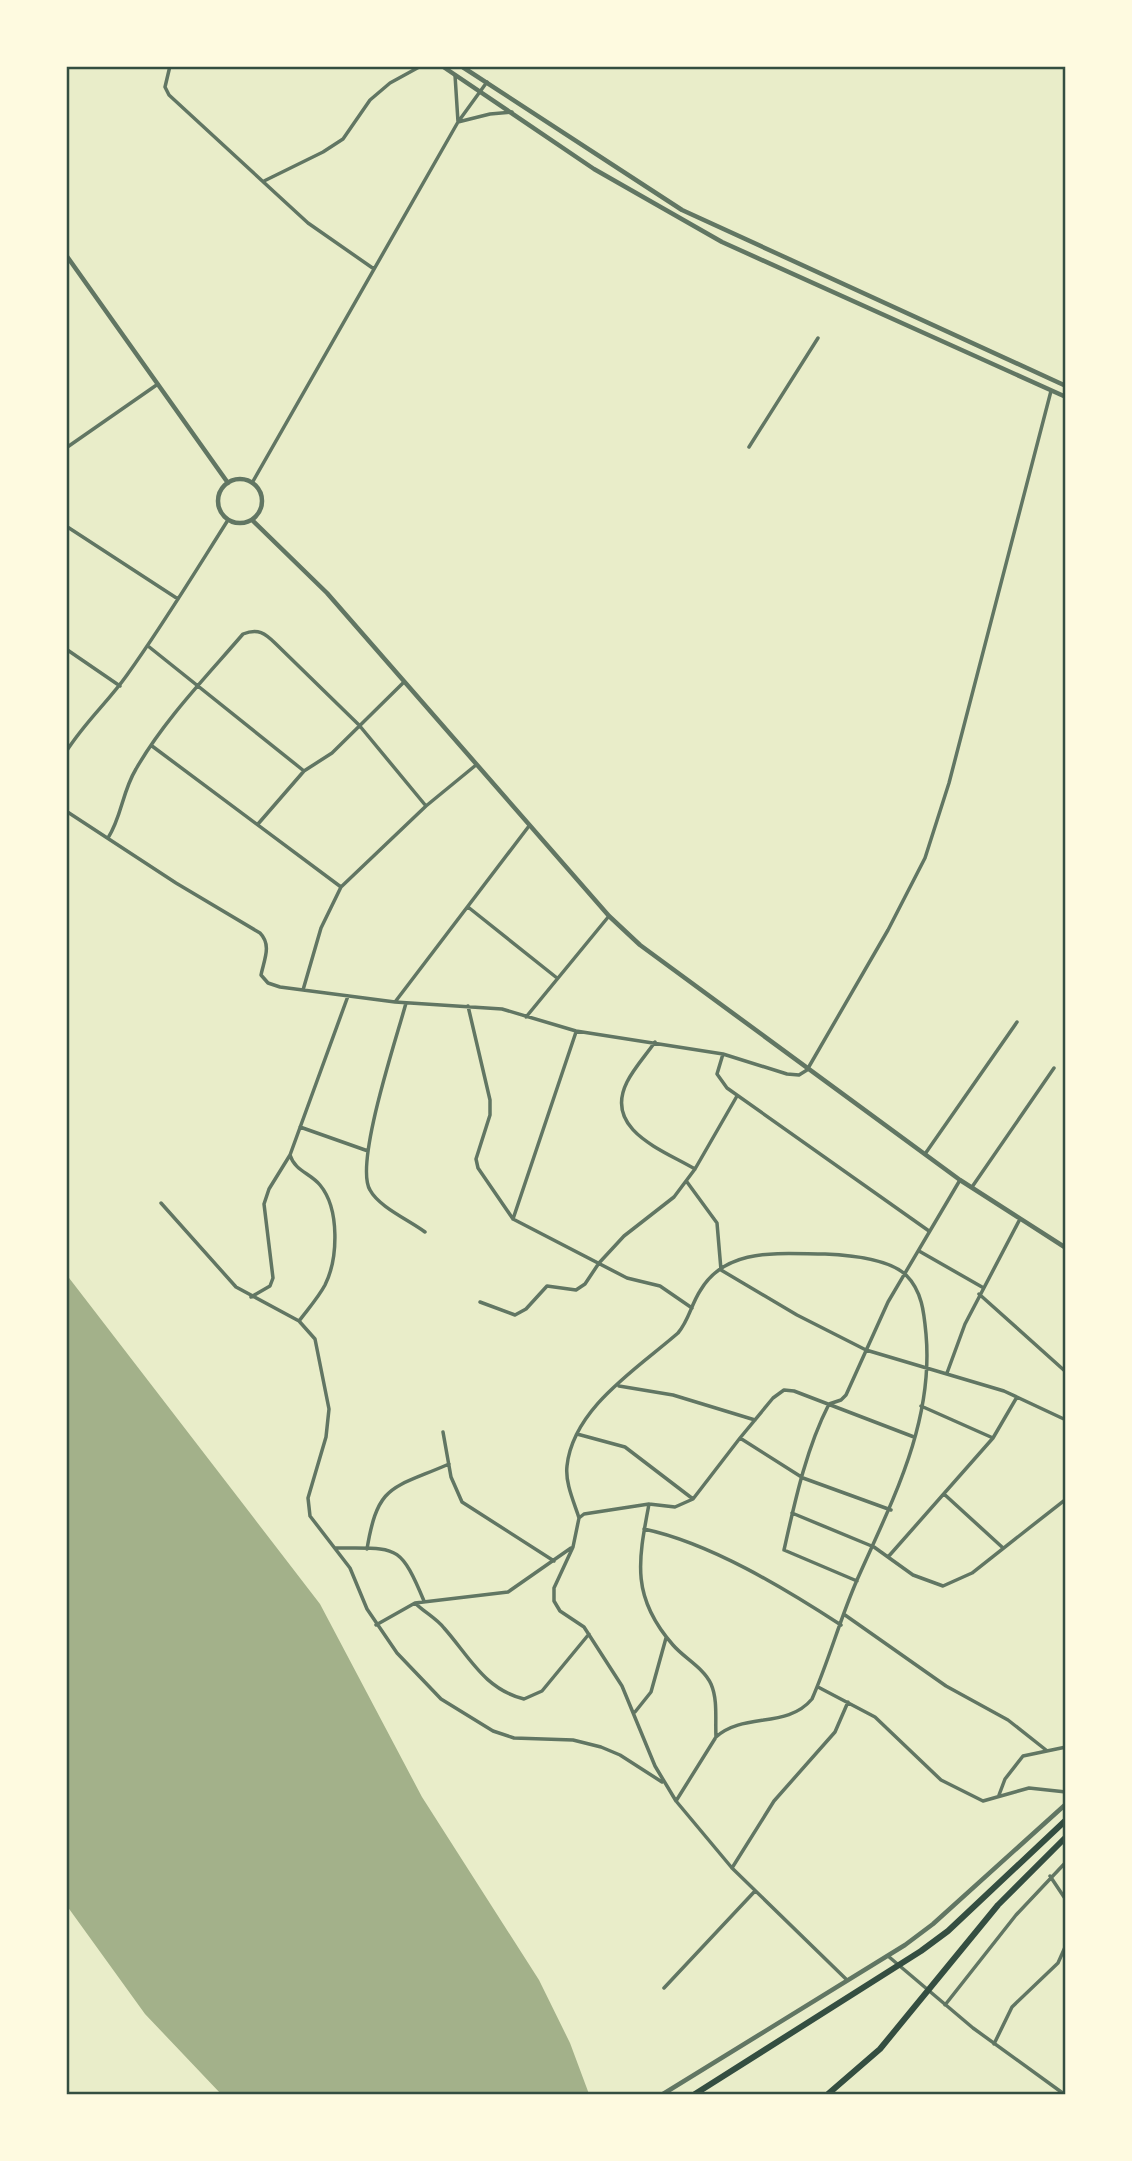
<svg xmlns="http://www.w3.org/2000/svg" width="1132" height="2161" font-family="Cabin,sans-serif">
<rect width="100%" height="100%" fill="#e9edc9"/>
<path fill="#a3b18a" d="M66 1274 320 1604 422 1797 539 1980 570 2043 589 2094H221L145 2014 67 1906Z"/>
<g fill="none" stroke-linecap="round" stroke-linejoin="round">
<path stroke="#617663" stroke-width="3.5" d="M170 66 165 87 169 95 308 223 374 269
M455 75 458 122 490 114 512 112
M264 181 323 152 343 139 370 100 390 83 421 66
M749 447 818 338
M66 448 158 384
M252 483 458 122 487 82
M66 526 178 599
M148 646 304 771
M66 649 120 686
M152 746 341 887
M66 752C84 723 108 702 127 675 163 625 195 572 228 520
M66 811 176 883 260 933C272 945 264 960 261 975L268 983 280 987 395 1002 502 1009 576 1031 723 1054 787 1074 799 1075 807 1070 888 930 925 858 949 783 1051 391
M258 824 304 771 332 753 403 683
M108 838C122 816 122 792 136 769 164 720 206 677 243 634 258 628 265 633 276 644L359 725 426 806
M468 907 557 978
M303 990 321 928 341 887 426 806 476 765
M395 1002 529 826
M406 1003C397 1037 354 1164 370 1190 379 1207 409 1220 425 1232
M468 1006 490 1100V1115L476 1159 478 1168 513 1219 627 1278 660 1286 692 1308
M526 1017 609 916
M655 1042C646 1055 634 1068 627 1082 603 1130 663 1150 695 1169
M723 1054 717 1074 727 1088 929 1231
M300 1127 368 1151
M925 1154 1017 1022
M687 1182 717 1223 721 1270 797 1315 866 1350 1004 1391 1066 1420
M972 1187 1054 1068
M161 1203 236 1287 299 1321 315 1339 329 1409 326 1437 308 1498 310 1516 350 1568 367 1609 397 1653 441 1699 493 1731 514 1738 573 1740 601 1747 620 1755 662 1782
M513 1219 576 1032
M919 1251 982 1287
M979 1294 1066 1372
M251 1297 270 1286 273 1278 264 1204 269 1189 290 1155
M480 1302 515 1315 526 1309 547 1286 576 1290 585 1284 599 1263 624 1236 674 1197 695 1169 737 1096
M299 1321C308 1309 318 1298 325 1285 338 1259 340 1209 320 1185 310 1173 295 1171 290 1155L348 996
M947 1373 965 1324 1020 1219
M619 1386 673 1395 755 1420
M921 1406 993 1438
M443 1432 451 1477 462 1502 554 1561
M577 1434 625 1447 693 1499
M740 1438 773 1398 784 1390 794 1391 914 1437
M944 1494 1002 1547
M649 1504C638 1562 631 1597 673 1645 684 1658 704 1668 711 1684 718 1700 715 1720 716 1737
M792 1513 874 1547 913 1575 943 1586 972 1573 1066 1499
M579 1518C574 1502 565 1483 567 1466 573 1408 638 1368 678 1333 689 1320 691 1305 700 1291 726 1246 782 1254 825 1254 848 1255 889 1259 906 1275 922 1291 924 1312 926 1334 934 1423 892 1501 857 1580 840 1619 829 1660 812 1699 787 1729 744 1712 716 1737L676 1801
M644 1529C710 1543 784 1588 841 1625
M335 1548C396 1549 399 1541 424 1601
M367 1549C378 1483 392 1489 449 1464
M888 1557 993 1438 1017 1397
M857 1581 784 1550C795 1501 806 1449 829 1404L841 1400 846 1395 888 1302 960 1180
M415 1603C424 1612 436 1618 444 1628 469 1656 484 1689 524 1699L542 1691 589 1634
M845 1615 946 1686 1008 1720 1046 1750
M376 1625 415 1603 508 1592 571 1548
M818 1687 875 1717 941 1780 983 1801 1029 1788 1066 1792
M635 1712 651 1692 666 1638
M999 1795 1005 1779 1023 1756 1066 1747
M732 1868 774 1801 835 1732 848 1702
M1050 1876 1066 1900
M888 1956 973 2028 1064 2094
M847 1980 732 1868 676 1801 655 1766 622 1686 584 1627 560 1611 554 1601V1588L573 1547 579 1518 584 1514 649 1504 675 1507 693 1499 740 1438 803 1478 891 1510
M664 1988 755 1891
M945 2005 1016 1915 1066 1862
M994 2044 1012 2007 1058 1963 1066 1945"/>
<path stroke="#617663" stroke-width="4.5" d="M442 66 594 169 722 242 1066 397
M461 66 682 210 1066 386
M66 255 228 483
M218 501a22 22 0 1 1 44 0a22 22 0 1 1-44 0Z
M252 520 327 593 609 916 640 945 960 1180 1066 1248
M663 2094 905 1945 933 1924 1066 1804"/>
<path stroke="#344e41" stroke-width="6" d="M695 2094 921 1951 948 1931 1066 1820
M828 2094 880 2049 998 1905 1066 1837"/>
</g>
<rect width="1132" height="2161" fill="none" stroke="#fefae0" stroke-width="136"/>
<rect x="68" y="68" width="996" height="2025" fill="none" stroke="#344e41" stroke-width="2.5"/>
</svg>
